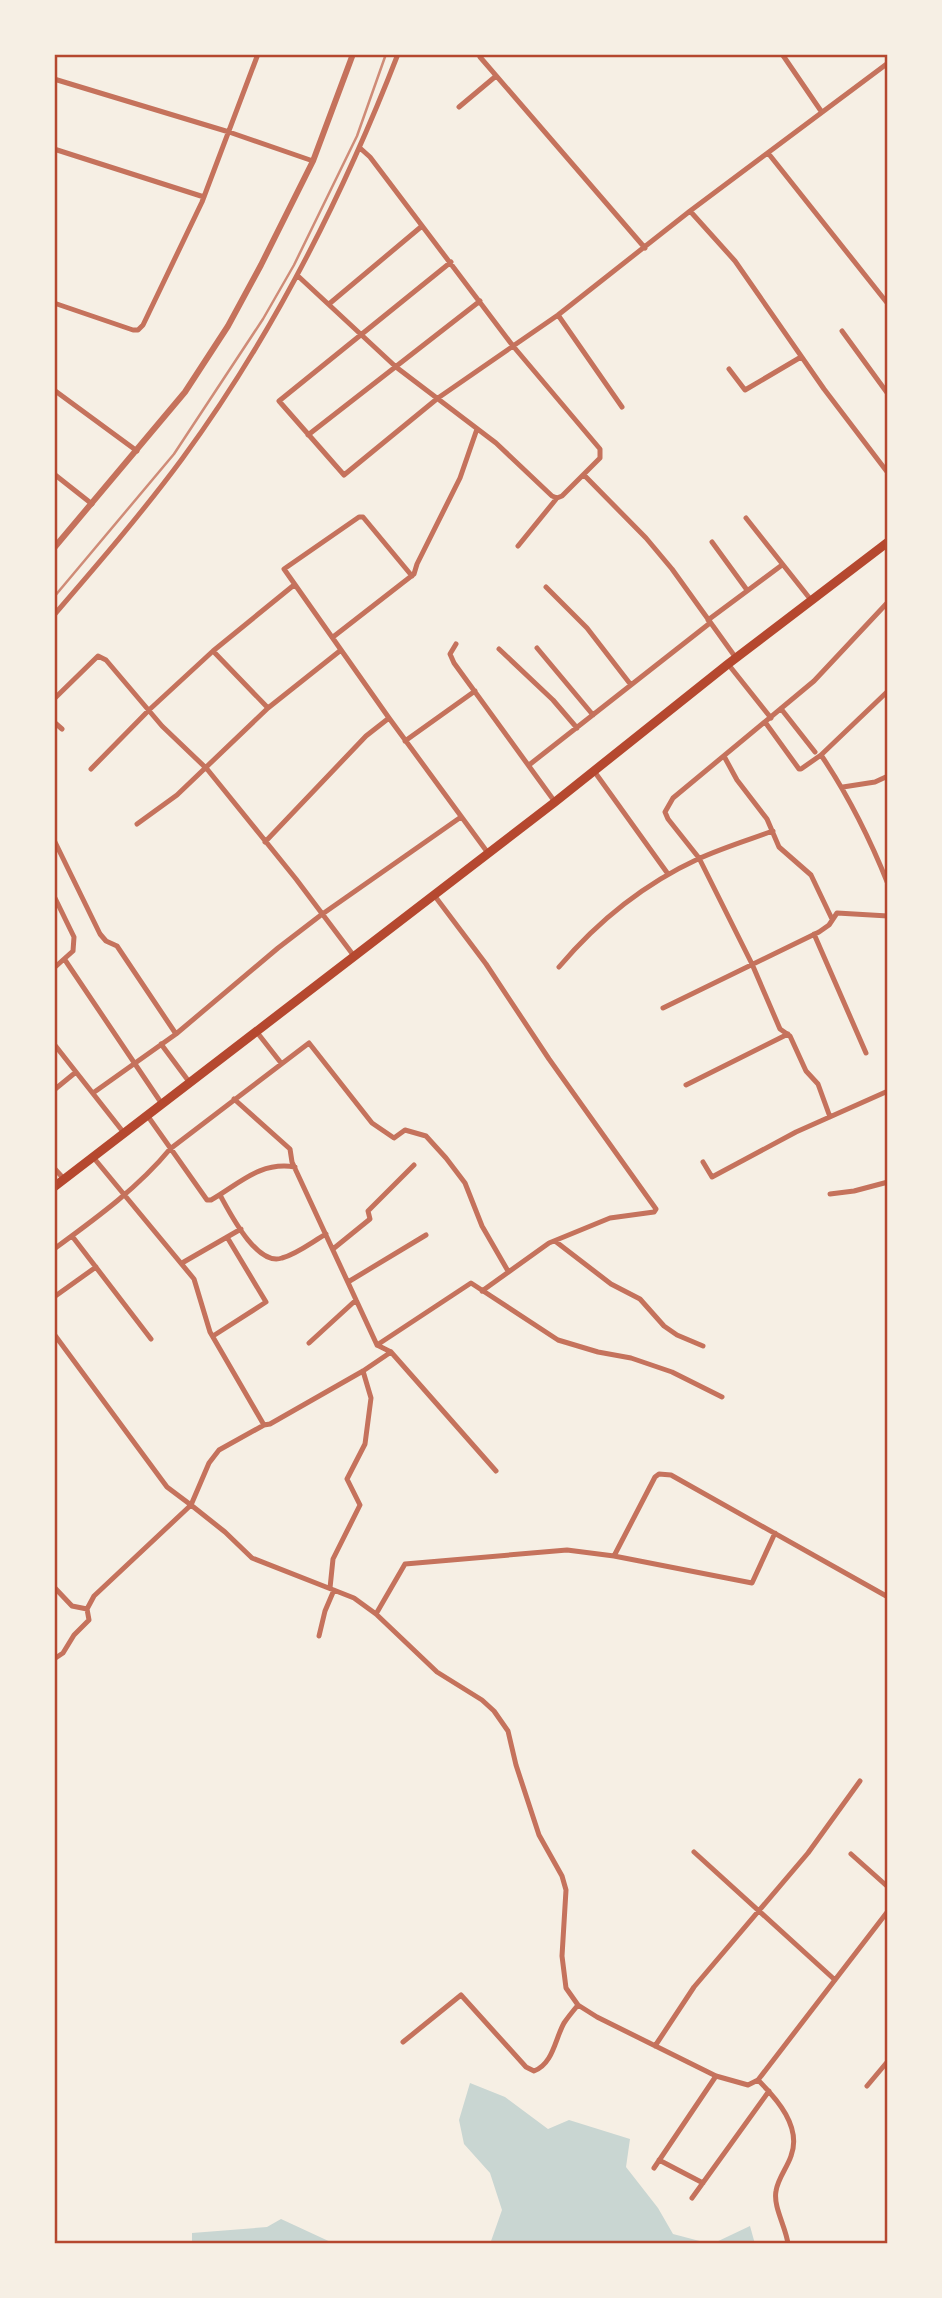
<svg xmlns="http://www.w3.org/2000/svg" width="942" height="2298" font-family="'Exo 2',sans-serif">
<rect width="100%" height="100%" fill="#f6efe4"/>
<path fill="#c9d6d2" d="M470 2083 505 2097 548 2129 569 2120 630 2139 626 2167 658 2208 673 2234 711 2244H490L502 2210 490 2173 464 2144 459 2120Z
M281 2219 335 2244H192V2233L267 2227Z
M750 2226 755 2244H712Z"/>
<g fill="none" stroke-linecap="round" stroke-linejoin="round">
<path stroke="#c5725c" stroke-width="5" d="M782 54 821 111
M480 57 645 248
M54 79 229 132 313 161
M459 107 496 76
M54 149 204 197
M768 153 888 304
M690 211 735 261 824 389 888 473
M451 262 279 401 344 475 438 398 558 315 690 211 888 63
M298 276 396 367 496 443 552 496 557 498 562 496 600 458V449L513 346 370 157 360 148
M54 303 133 330H138L143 325 202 202 258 54
M329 304 422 226
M558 315 622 407
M842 331 888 394
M729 369 745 390 801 357
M54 390 137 451
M308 435 480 301
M54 474 92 504
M584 475 646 538 672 569 736 658
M746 518 811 600
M712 542 747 590
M518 546 557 498
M412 576 363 517H359L284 569 389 718 488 853
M546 587 587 628 631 685
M54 615C98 564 142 513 182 459 273 335 342 198 398 54
M708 620 782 565
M333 637 414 574 417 564 460 478 477 429
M456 644 450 654 454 663 555 802
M537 648 593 715
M499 649 553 700 577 728
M213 651 268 708
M728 664 771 718
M54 699 98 656 106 660 162 726 207 769 296 879 354 956
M782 710 815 752
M54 722 62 729
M765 722 799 769H801L821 755 888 691
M405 741 475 691
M821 755C848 795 870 839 888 884
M725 758 737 780 767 819 779 847 811 875 832 919
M529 765 710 623
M91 769 149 710 213 651 294 585
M594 771 668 874
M843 787 875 782 888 776
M137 824 177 795 268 708 341 650
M54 840 100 934 106 941 117 946 176 1034
M265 842 366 736 389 718
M434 895 486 964 549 1059 656 1209 654 1212 610 1218 549 1243 482 1291
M54 896 74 937 73 951 54 968
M814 934 866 1053
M65 960 162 1104
M559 967C597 922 644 884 698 859 722 848 748 840 773 831
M663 1008 819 932 829 925 837 913 888 916
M256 1031 281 1063
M54 1044 124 1133
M161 1044 190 1083
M686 1085 788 1034
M54 1090 76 1072
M93 1093 176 1034 278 948 321 915 461 817
M234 1099 290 1149 292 1162 377 1345 391 1352 496 1471
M147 1115 207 1200H211C239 1184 260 1161 295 1167
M830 1117 818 1084 806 1071 790 1036 780 1029 752 964 699 858 668 819 665 812 673 798 814 681 888 602
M93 1157 194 1279 210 1332 264 1425 219 1450 209 1463 191 1505 225 1532 252 1558 354 1598 376 1614 437 1672 482 1700 494 1711 508 1731 516 1765 539 1835 562 1876 566 1890 562 1956 566 1988 578 2005 597 2017 716 2076 748 2085 758 2080 888 1911
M703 1162 712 1177 796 1132 888 1091
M54 1168 64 1179
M830 1194 854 1191 888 1182
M220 1195C230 1213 257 1267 282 1258 297 1254 312 1242 326 1234
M72 1236 151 1339
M555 1241 611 1284 640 1299 664 1326 677 1335 703 1346
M54 1249C95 1219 138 1188 170 1149L309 1043 372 1123 394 1138 405 1130 426 1136 446 1158 465 1183 482 1226 508 1271
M333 1249 370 1219 368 1211 414 1165
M182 1263 241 1229
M348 1282 426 1235
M54 1297 96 1267
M54 1334 167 1487 191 1505 94 1596 87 1609 89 1620 74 1635 63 1653 54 1659
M213 1336 266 1302 227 1237
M309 1343 356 1300
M377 1345 471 1283 558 1340 598 1352 631 1358 672 1372 722 1397
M264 1425 270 1424 363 1371 391 1352
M614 1556 752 1583 775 1533
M54 1587 72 1606 87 1609
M330 1588 333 1559 360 1505 347 1479 365 1444 371 1398 363 1371
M376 1614 405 1564 567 1550 614 1556 655 1477 659 1474 671 1475 888 1597
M319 1636 325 1611 334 1590
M694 1852 835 1980
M851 1854 888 1887
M403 2042 461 1995 526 2067 534 2071C553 2064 555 2039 564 2023 568 2017 573 2011 578 2005
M655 2046 694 1987 808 1853 860 1781
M758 2080C777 2099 802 2127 791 2156 787 2168 778 2178 776 2191 773 2207 786 2227 788 2244
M867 2086 888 2061
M659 2160 703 2183
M654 2168 716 2076
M692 2198 769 2091"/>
<path stroke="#c5725c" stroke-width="6" d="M54 548 185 392 228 326 261 265 313 161 353 54"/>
<path stroke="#b5482f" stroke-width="9" d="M54 1187 555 802 728 664 888 542"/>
<path stroke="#cf8b77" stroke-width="2.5" d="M54 597 174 454 263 319 294 265 357 136 386 54"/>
</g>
<rect width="942" height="2298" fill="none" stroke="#f6efe4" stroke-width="112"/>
<rect x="56" y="56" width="830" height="2186" fill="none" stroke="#b5482f" stroke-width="2.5"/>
</svg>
